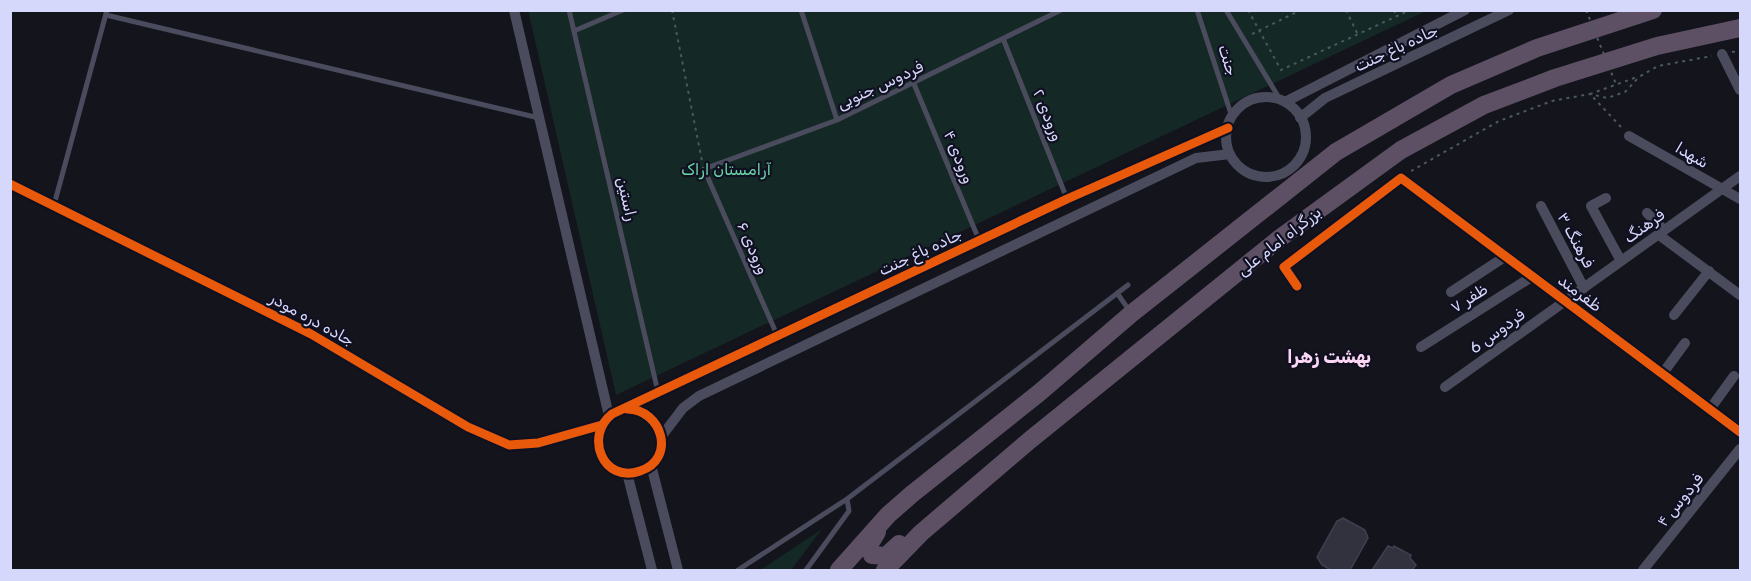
<svg xmlns="http://www.w3.org/2000/svg" width="1751" height="581" font-family="Rubik,'Noto Naskh Arabic',sans-serif">
<rect width="100%" height="100%" fill="#14141d"/>
<path fill="#142825" d="M528 10 1426 11 616 395Z
M822 529 791 570H760Z"/>
<path fill="#32323f" stroke="#403f50" stroke-width="1.5" d="M1343 518 1365 530 1368 538 1350 570H1331L1322 565 1317 557 1337 521Z
M1388 546 1393 548 1394 546 1411 555 1410 558 1416 565 1412 570H1372Z"/>
<g fill="none" stroke-linecap="round" stroke-linejoin="round">
<path stroke="#4a5961" stroke-width="2" stroke-dasharray="3 4.5" stroke-linecap="butt" d="M672 10 702 161
M1248 10 1281 70 1410 10
M1346 10 1358 35
M1394 10 1397 17
M1252 34 1301 10
M1732 52 1740 51
M1621 127 1590 94 1637 77
M1411 171 1499 121 1552 101 1590 94 1607 98 1625 92 1639 77 1658 66 1712 56"/>
<path stroke="#4a4c5d" stroke-width="5" d="M569 10 658 392
M801 10 837 120
M1197 10 1232 117
M1226 10 1281 101
M106 15 539 118
M574 31 623 10
M1004 41 1067 199
M914 84 979 240
M54 205 107 10
M1117 293 1129 310
M777 335 704 169 837 120 1061 10
M738 570 847 499 1128 285
M806 570 849 511 847 499"/>
<path stroke="#4a4c5d" stroke-width="10" d="M514 10 609 416
M1722 54 1740 90
M1226 137a40 40 0 1 1 80 0a40 40 0 1 1-80 0Z
M1285 102 1465 10
M1300 118 1325 98 1509 10
M1629 136 1740 199
M10 184 311 334 468 427 509 445 538 443 602 425
M1606 198 1591 206 1621 261
M1541 206 1584 288
M1647 213 1664 230
M1659 235 1740 295
M1297 286 1284 267 1401 178 1740 432
M1451 292 1506 256
M1674 315 1709 271
M1421 347 1533 276
M1663 373 1685 343
M1445 387 1740 176
M627 409C662 409 677 459 640 471 603 484 584 436 612 414L1067 199 1228 128
M1710 409 1734 376
M661 437 683 408 699 396 1196 158 1230 154
M651 465 678 570
M627 473 652 570
M1643 570 1740 449"/>
<path stroke="#5e5064" stroke-width="18" d="M877 532 869 545 872 555 886 556 899 544
M839 570 888 515 912 494 1039 393 1131 314 1336 152 1451 85 1537 48 1653 10
M885 570 921 533 1030 440 1280 238 1401 150 1484 105 1555 78 1657 46 1740 28"/>
<path stroke="#4a5961" stroke-width="2" stroke-dasharray="3 4.5" stroke-linecap="butt" d="M1586 10 1616 84"/>
<defs>
<path id="cycleway" d="M10 184 311 334 468 427 509 445 538 443 602 425
M1297 286 1284 267 1401 178 1740 432
M627 409C662 409 677 459 640 471 603 484 584 436 612 414L1067 199 1228 128"/>
</defs>
<use href="#cycleway" stroke="#101021" stroke-width="13"/>
<use href="#cycleway" stroke="#e8590c" stroke-width="9"/>
</g>
<g text-anchor="middle" dominant-baseline="central" stroke-width="4.5" stroke-linejoin="round" paint-order="stroke">
<g font-size="16" fill="#d5d7fb" stroke="#101021">
<text transform="translate(1396 48) rotate(-25)">جاده باغ جنت</text>
<text transform="translate(1228 60) rotate(72)">جنت</text>
<text transform="translate(880 85) rotate(-25)">فردوس جنوبی</text>
<text transform="translate(1048 115) rotate(68)">ورودی ۲</text>
<text transform="translate(1692 155) rotate(30)">شهدا</text>
<text transform="translate(959 157) rotate(68)">ورودی ۴</text>
<text transform="translate(627 199) rotate(77)">راستین</text>
<text transform="translate(1644 226) rotate(-36)">فرهنگ</text>
<text transform="translate(1576 240) rotate(62)">فرهنگ ۳</text>
<text transform="translate(1279 241) rotate(-38)">بزرگراه امام علی</text>
<text transform="translate(753 248) rotate(66)">ورودی ۶</text>
<text transform="translate(920 252) rotate(-25)">جاده باغ جنت</text>
<text transform="translate(1580 293) rotate(37)">ظفرمند</text>
<text transform="translate(1469 298) rotate(-32)">ظفر ۷</text>
<text transform="translate(312 319) rotate(29)">جاده دره مودر</text>
<text transform="translate(1497 331) rotate(-36)">فردوس 6</text>
<text transform="translate(1680 500) rotate(-51)">فردوس ۴</text>
</g>
<g font-size="16" fill="#68d3a5" stroke="#101021">
<text x="726" y="169">آرامستان اراک</text>
</g>
<g font-size="18" font-weight="bold" fill="#fbd7f4" stroke="#101021">
<text x="1329" y="357">بهشت زهرا</text>
</g>
</g>
<rect width="1751" height="581" fill="none" stroke="#d5d7fb" stroke-width="24"/>
</svg>
